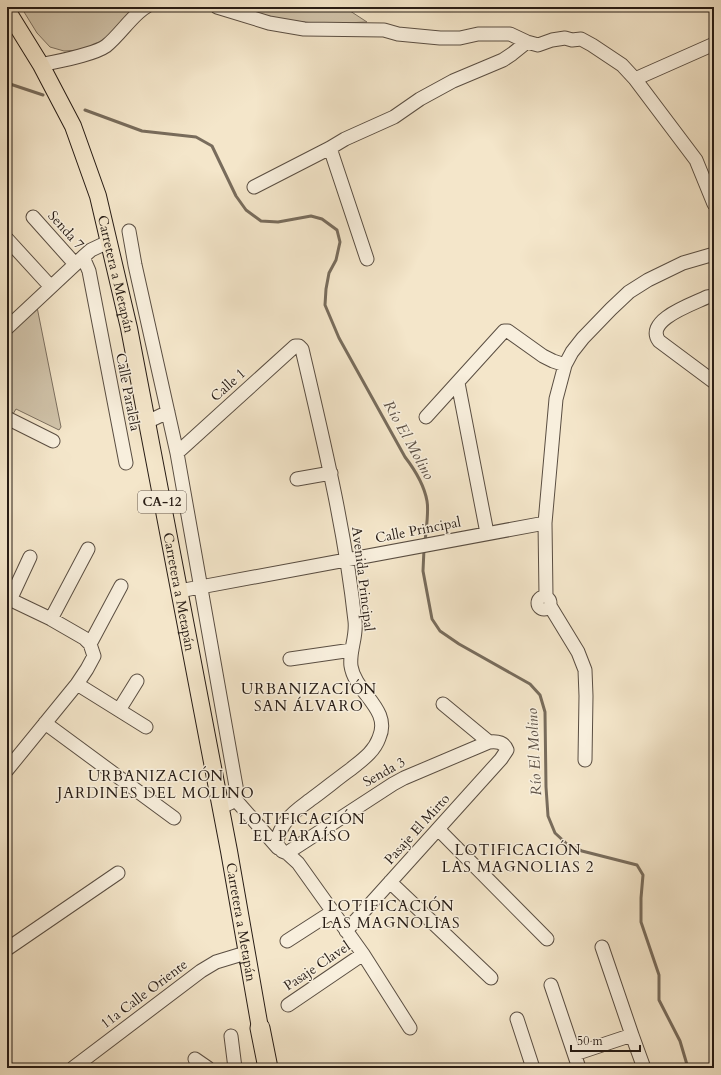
<svg xmlns="http://www.w3.org/2000/svg" width="721" height="1075" font-family="Cardo,serif">
<rect width="100%" height="100%" fill="#f4e6ca"/>
<filter id="stains"><feTurbulence type="fractalNoise" baseFrequency=".005" numOctaves="4"/><feColorMatrix values="0 0 0 0 .2 0 0 0 0 .09 0 0 0 0 .02 0 0 0 .5 -.17"/></filter>
<radialGradient id="worn" r=".72"><stop offset=".6" stop-color="#630" stop-opacity="0"/><stop offset="1" stop-color="#630" stop-opacity=".3"/></radialGradient>
<path fill="#d1c4ab" stroke="#7c7060" d="M21 7H141L111 36 87 50 64 51 50 47 37 33Z
M232 7H344L367 22 323 24 285 20Z
M37 307 61 427 59 430 16 409 13 414 7 411V335Z"/>
<g fill="none" stroke-linecap="round" stroke-linejoin="round">
<path stroke="#786c5c" stroke-width="3" d="M7 83 43 95
M85 110 142 131 196 137 212 146 236 196 246 210 261 221 278 222 311 216 322 219 337 230 340 242 336 260 329 273 326 289 325 305 339 338 405 457C415 470 424 484 427 501 429 512 426 530 425 542
M424 549 423 571 432 619 440 631 459 644 530 684 540 695 545 712 546 787 548 816 555 833 568 845 582 851 637 865 643 875 641 898V922L659 975V1000L680 1041 688 1068"/>
<defs>
<path id="minor" d="M217 7 269 23 304 29 384 30 398 34 440 38H460L478 34H510L527 42 538 45 552 40 565 38 572 40 581 39 592 45 622 65 635 79 696 160 714 204
M41 65C58 61 93 55 106 46 120 35 133 14 146 7
M635 79 714 44
M330 148 367 259
M254 187 330 148 345 139 394 117 420 99 453 81 503 60 512 54 527 42
M33 217 75 264
M129 231 135 265 177 453 237 792 230 803 221 807
M7 239 51 287
M83 257 89 271 126 463
M714 296 707 297C693 304 644 320 659 341L714 382
M7 328 83 257 91 250 108 242
M458 383 487 533
M426 417 504 331H508L543 356 553 361 565 365
M7 418 53 441
M147 422 168 412
M177 453 295 346H299L302 349C323 439 345 529 355 621 357 637 349 651 351 666 355 693 392 709 379 738 374 752 362 760 351 769 337 779 324 790 310 800 302 806 293 812 287 820 282 826 277 836 277 844L282 851 287 853 298 863 363 954 410 1028
M297 479 331 473
M179 591 545 523
M546 596 545 523 556 399 565 365 572 352 583 338 611 309 629 292 648 280 683 263 714 254
M538 603a6 6 0 1 1 12 0a6 6 0 1 1-12 0Z
M7 598 51 619 84 638 90 644 94 656 87 669 77 684 7 770
M10 600 30 557
M550 606 578 652 585 670 586 696 585 760
M51 619 88 549
M90 644 121 586
M290 659 352 650
M77 684 146 727
M443 704 489 742
M119 710 137 681
M45 723 174 818
M234 798 278 848
M438 829 547 939
M287 853 393 784 404 778 489 742C497 741 504 742 507 750L501 759 346 931
M390 882 491 978
M287 941 332 912
M7 949 118 873
M551 985 579 1068
M288 1005 363 954
M517 1019 533 1068
M632 1035 644 1068
M231 1036 235 1068
M575 1054 632 1035 602 947
M195 1059 208 1068
M73 1068 201 971 216 962 239 955"/>
<g id="major">
<path id="s1" d="M7 10 41 65 73 126 98 196 129 328 229 851 260 1028"/>
</g>
<path id="highway" d="M260 1028 268 1068"/>
</defs>
<use href="#minor" stroke="#5a4e42" stroke-width="15"/>
<use href="#major" stroke="#271c15" stroke-width="18"/>
<use href="#highway" stroke="#271c15" stroke-width="21"/>
<use href="#minor" stroke="#f8efdd" stroke-width="13"/>
<use href="#major" stroke="#f4e6ca" stroke-width="16"/>
<use href="#highway" stroke="#f4e6ca" stroke-width="19"/>
</g>
<g text-anchor="middle" dominant-baseline="central" stroke-width="3" stroke-linejoin="round" paint-order="stroke">
<rect fill="#f8efdd" stroke="#665b51" stroke-width="1" x="138" y="491" width="48" height="22" rx="3"/>
<g font-size="13" font-weight="bold" fill="#271c15">
<text x="162" y="502">CA-12</text>
</g>
<g font-size="14" fill="#271c15" stroke="#f8efdd">
<text transform="translate(66 230) rotate(48)">Senda 7</text>
<text stroke="none"><textPath href="#s1" startOffset="288">Carretera a Metapán</textPath></text>
<text transform="translate(228 385) rotate(-42)">Calle 1</text>
<text transform="translate(128 392) rotate(79)">Calle Paralela</text>
<text transform="translate(418 530) rotate(-11)">Calle Principal</text>
<text transform="translate(363 579) rotate(83)">Avenida Principal</text>
<text stroke="none"><textPath href="#s1" startOffset="612">Carretera a Metapán</textPath></text>
<text transform="translate(384 772) rotate(-29)">Senda 3</text>
<text transform="translate(417 829) rotate(-48)">Pasaje El Mirto</text>
<text stroke="none"><textPath href="#s1" startOffset="948">Carretera a Metapán</textPath></text>
<text transform="translate(317 966) rotate(-34)">Pasaje Clavel</text>
<text transform="translate(144 994) rotate(-37)">11a Calle Oriente</text>
</g>
<g font-size="15" font-style="italic" fill="#5d5145" stroke="#f8efdd">
<text transform="translate(409 440) rotate(61)">Río El Molino</text>
<text transform="translate(534 752) rotate(-93)">Río El Molino</text>
</g>
<g font-size="15" letter-spacing="1" fill="#271c15" stroke="#f8efdd">
<text x="309" y="689">URBANIZACIÓN<tspan x="309" dy="17">SAN ÁLVARO</tspan></text>
<text x="156" y="776">URBANIZACIÓN<tspan x="156" dy="17">JARDINES DEL MOLINO</tspan></text>
<text x="302" y="819">LOTIFICACIÓN<tspan x="302" dy="17">EL PARAÍSO</tspan></text>
<text x="518" y="850">LOTIFICACIÓN<tspan x="518" dy="17">LAS MAGNOLIAS 2</tspan></text>
<text x="391" y="906">LOTIFICACIÓN<tspan x="391" dy="17">LAS MAGNOLIAS</tspan></text>
</g>
</g>
<rect width="721" height="1075" fill="none" stroke="#f4e6ca" stroke-width="24"/>
<rect x="8" y="8" width="705" height="1059" fill="none" stroke="#271c15" stroke-width="2"/>
<rect x="12" y="12" width="697" height="1051" fill="none" stroke="#271c15"/>
<path d="M571 1045v6h69v-6" fill="none" stroke="#271c15" stroke-width="2"/>
<text x="577" y="1045" font-size="12" fill="#271c15" stroke="#f8efdd" stroke-width="3" paint-order="stroke">50 m</text>
<rect width="100%" height="100%" filter="url(#stains)"/>
<rect width="100%" height="100%" fill="url(#worn)"/>
</svg>
